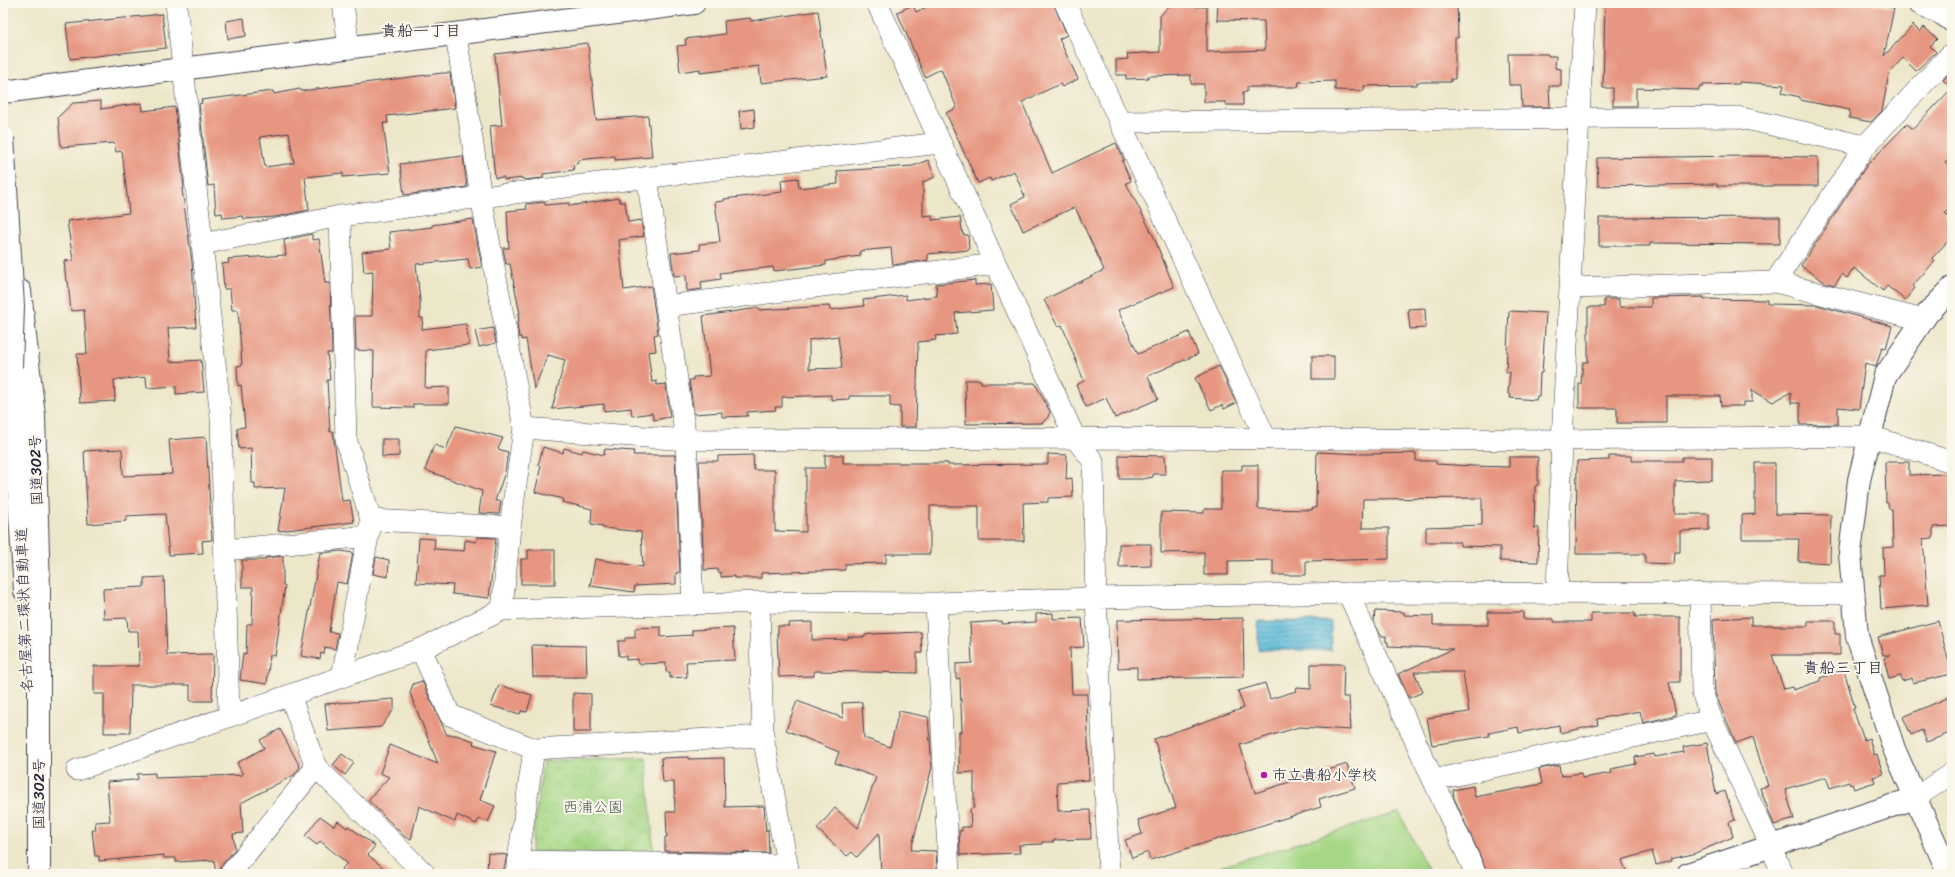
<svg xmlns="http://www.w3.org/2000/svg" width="1955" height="877" font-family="Sriracha,'Klee One',sans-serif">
<defs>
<pattern id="park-crowns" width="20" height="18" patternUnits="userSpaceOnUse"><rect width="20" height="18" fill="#a6d786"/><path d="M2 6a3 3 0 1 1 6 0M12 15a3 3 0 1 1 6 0" fill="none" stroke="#8fb875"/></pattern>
<pattern id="water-rules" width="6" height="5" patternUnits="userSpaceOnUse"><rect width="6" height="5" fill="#5bbad9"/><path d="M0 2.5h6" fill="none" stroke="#4b97b1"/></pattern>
</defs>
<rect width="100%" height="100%" fill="#fbf7ec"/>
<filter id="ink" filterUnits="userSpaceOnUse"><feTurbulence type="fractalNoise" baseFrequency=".025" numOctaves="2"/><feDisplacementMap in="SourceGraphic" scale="8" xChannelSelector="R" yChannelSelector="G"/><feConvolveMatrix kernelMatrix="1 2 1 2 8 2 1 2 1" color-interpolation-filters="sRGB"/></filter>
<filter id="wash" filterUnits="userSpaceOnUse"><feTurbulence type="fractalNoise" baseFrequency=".012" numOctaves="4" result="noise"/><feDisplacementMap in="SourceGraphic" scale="16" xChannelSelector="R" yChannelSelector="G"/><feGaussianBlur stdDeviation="0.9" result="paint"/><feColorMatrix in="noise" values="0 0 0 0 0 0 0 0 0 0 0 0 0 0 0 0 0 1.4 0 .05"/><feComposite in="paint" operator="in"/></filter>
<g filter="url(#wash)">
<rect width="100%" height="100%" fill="#ede7ca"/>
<path fill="url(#park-crowns)" stroke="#647c60" d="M646 758 654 855 531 852 543 761Z"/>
<path fill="#a6d786" stroke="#647c60" d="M1399 812 1430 874H1197Z"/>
<path fill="url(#water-rules)" stroke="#3e6e8a" d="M1258 621H1331V650H1258Z"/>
<g id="blocks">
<path fill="#e79781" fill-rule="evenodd" d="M934 3H1053L1067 35 1059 39 1078 79 1062 87 1060 84 1022 102 1052 173 1116 143 1124 160 1122 161 1131 181 1126 183 1153 235 1174 287 1118 310 1138 354 1189 332 1198 354 1148 376 1158 399 1115 418 1106 398 1086 407 1076 385 1084 381 1062 325 1058 327 1044 300 1104 270 1075 207 1023 231 1011 204 1025 197 1014 171 991 181 990 178 978 183 946 113 957 108 941 69 925 77 897 12 913 5 916 12Z
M1218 3H1457L1458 38H1455V79H1451V82H1417V85L1364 86V91L1335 90V81L1299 82 1298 87H1247V92H1243V105H1226V102H1204V84H1191V75L1148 76V78L1126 79V75H1116V60L1128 59 1127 54 1160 52V16L1169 6 1207 7V52L1265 50 1264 21 1217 20Z
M1605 3H1707L1749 5V3H1870L1894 8 1884 56 1913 25 1920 32 1924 27 1937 39 1930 46 1936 52 1916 71 1903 58 1889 73 1882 111 1871 122 1849 118 1850 110 1800 100V97L1782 93 1784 85 1739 82V84L1703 85V87H1699V90L1636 88V106H1613V88H1603Z
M818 11 827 76 761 83 759 66 700 73V69L680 72 677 46 686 45 685 39 725 34 724 21 750 18 751 21Z
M162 14 166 48 70 59 66 24Z
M244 18 246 36 228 39 226 21Z
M588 43 596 120 648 116 652 157 615 160V156L578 160V163L573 165 574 170 543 174V178L524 180 523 178 504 180V177L495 178 490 126 502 125 495 54Z
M1508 54H1548V56H1556L1555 68 1561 69V86H1549L1550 107H1522L1521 85H1509Z
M1952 71V157L1945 163 1952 169V206L1945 213 1952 220V237L1932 258 1935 261 1912 286 1915 288 1905 300 1887 286 1883 291 1854 268 1847 278 1842 274 1835 285 1826 283 1801 266 1867 165 1907 124 1913 129 1952 88 1943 80Z
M442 73H450L455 108 387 116 388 123H383L390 173 343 177V173L305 177 309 210 275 217 244 219 243 216 223 218 222 213 216 214 214 185 208 186 199 104 202 103 201 100 273 91 274 94 300 89 301 91ZM289 133 294 163 265 167 260 137Z
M101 101V109L142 103 143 111 175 107 184 188 182 189 192 262 196 327 168 328 170 362 201 360 204 392 176 394V386L147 388 146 377 114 380 115 401 80 403 77 354H87L84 310 71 311 68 281H66L64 261 73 260 67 221 129 213 122 151 116 152 114 143 61 147 58 117 73 103Z
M754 109 755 127 741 129 739 111Z
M463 156 467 187 404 195 400 164Z
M1744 156 1818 157V186H1717V184L1598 186 1597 158Z
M928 160 935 177 923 182V216L932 215V220L960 217 963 235H968L969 250 928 254V260L893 265 891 248 860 251V256L826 261V265L774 271 773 267 720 273 721 279 701 282 702 289 687 291 686 275 674 276 671 253 700 250 699 244 720 242 715 202 724 201V199L782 192 781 180 798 178 799 188 838 184 837 171 913 166Z
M619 198 620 202H625L628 222 641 220 644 236 619 240 624 290 651 286 658 334 654 335 656 351 648 352 652 382 657 381V385L666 384 670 417 654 420 652 413 632 416 631 408 604 411V404L552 409 565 360 548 355 534 389 526 339 522 340 521 337H519L517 323 519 322 518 314H520L510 264H506L503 248H509L507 211 527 209 526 204 545 202V205L569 203V206Z
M1780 217V244L1650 243V246H1599V218Z
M473 219 482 267 470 269 468 259 416 264 420 300V318H423L422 329 466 324 469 345 426 350 425 388 449 387V404H413V408L373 407 374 351 356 350 355 316H372L373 271 364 272 362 252 391 249 389 232 432 227V225Z
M312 234V240L319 239 325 283H330L332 353H327L330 380H327L330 432 333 431 342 501 350 500 354 522 278 531 285 488 255 489V483H252L251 448 239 449 237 428 245 427 241 385 238 386 237 366 242 365 238 310H232L230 289H224L222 264 229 263 228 259 286 255 284 240Z
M975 280V285L991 284 993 310 955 313 957 334 935 336 936 340 918 342 916 427H900V407L890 406V396H849V399L831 400V395L782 397V407H775L776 410 747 412 748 416 722 417V412L694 414 689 380H693V377L710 376 703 316 759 308V310L829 306 830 310 864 306 863 300 906 295V300L937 296 936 284ZM838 336 842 368 809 369V340Z
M1704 297V299L1767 300V304L1817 305 1892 326 1886 348 1882 347 1876 367 1865 363 1859 409 1838 407V424L1800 425V403H1791V392L1773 402 1752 390V402H1743V406H1721L1720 396H1666V423H1617V408H1579V384H1581L1583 362H1588V307H1604V299H1619V307H1651V298Z
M1425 308 1426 328 1410 329 1408 309Z
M1509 311 1546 313 1542 373H1540L1539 396H1537L1536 400 1510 398 1511 395 1508 394 1510 372H1506Z
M493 328 496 343 479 347 475 331Z
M1312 356H1334V379H1312Z
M1219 366 1236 403 1224 409 1222 405 1211 410 1195 378Z
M965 380H981V383H1035L1050 412 1048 417 1042 423 966 424Z
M456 426 503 438 498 449 508 452 505 472 495 501H501L499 514 479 513 482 491 425 470 434 445 446 449Z
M206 437 212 540 202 541 203 553 169 555 165 514 126 516V521L88 524 84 451 122 449 123 476 172 474 169 440Z
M382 439H399V456L382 457Z
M543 447 563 453 564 448 582 453 583 450 604 455 605 449 634 451 633 455H675L680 572 676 573V584L635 586 634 592 590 586 595 559 643 567 641 532 603 528V526L591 524 592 509 562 502 563 499 535 492 541 466 538 465Z
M1317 452 1363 454 1416 453V461H1436V464L1473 466 1509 467V457H1538V485L1535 486 1534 528H1539L1538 562 1500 561V547L1460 546V542H1426V527L1482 525V498L1363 499 1362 528H1389V559L1306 561V575H1273V560L1228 561V575H1204V552L1161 553V512L1204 513V509H1221V470H1242V465H1258V509L1312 510V508H1316Z
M1048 454 1067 455 1066 479 1072 478 1073 497 1048 498V502L1023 503 1024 541H979V506H930V554H886V563L845 564V570L761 573V578H734V576L721 577V572L718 573V569L704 570 699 461H718V456L753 455 754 470H775V531L806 532V468H825V455H843V463H948V465L1048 464Z
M1119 455 1165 456 1166 474H1153V477L1143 479H1119Z
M1609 456H1631V461H1682V457H1712V480L1675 481V514H1709V530L1680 531V552H1675L1674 564 1645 563V554H1576L1577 461 1609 460Z
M1885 462H1909V475L1952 474V526L1933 527V538L1923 539 1928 605 1881 609 1879 575H1884L1883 548 1893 547 1892 509H1889L1888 503H1886Z
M1755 463H1775V514L1831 515 1830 563 1798 561 1799 539H1742V515L1755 514Z
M477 537 496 538 489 598 452 594 453 585 416 583 419 538 435 539 434 549 464 551 465 540 476 542Z
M1119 544H1151V566L1119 567Z
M528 550H555V584H521V559H528Z
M341 551 353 553 347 584 337 582 329 632 338 633 335 649 325 647 324 654 321 653 320 659 301 656 320 553Z
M283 556V585L285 586 275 656 270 655 267 684 240 680 243 653 246 654 247 624H252L253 587H242V560H265V558Z
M376 557 389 560 388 577 373 574Z
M164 577 167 655 213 654 212 701H190V685H131L130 733H104V694H94V666H139L138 631H128L127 618 104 619 103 589 144 587V578Z
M1375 611 1404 612V615L1433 616V625H1488V612H1523V619H1554V622H1591V613H1635V617H1680V682H1669L1676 715 1643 723 1640 711 1597 719 1598 725 1560 733 1559 725 1519 733 1518 727 1489 733V736L1432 745 1427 718 1469 712 1463 672H1414L1423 692 1409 698 1398 674 1453 649 1388 646V642H1386V636H1381L1374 622Z
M1053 613V619L1082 618 1084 647 1070 648 1072 694H1087L1089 780 1057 782 1058 811 1090 810 1091 839 1054 840V842H1042V844L1019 845 1020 853 960 855 959 831H962V827H971L970 809 974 808V772L959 773V732H962L960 678 956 679V664L972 663 970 623 1002 621V624L1036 622V614Z
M1751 617V625H1773V626H1808V621H1835V634H1840V655H1772L1784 689 1792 687 1793 690 1820 681V678L1844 670 1855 708 1853 709 1864 740 1869 738 1874 755 1877 754 1883 774 1873 777 1875 782 1854 789 1852 784 1850 785 1849 782 1830 788 1826 777 1785 789 1794 819 1774 825 1760 788 1768 786 1753 737 1736 743 1715 693 1713 619Z
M1243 618 1244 677 1137 679V667L1118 668 1117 620Z
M1938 621 1952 674 1913 683 1912 678 1902 681 1901 676 1889 679 1884 658 1891 655H1883L1878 637Z
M812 622V640L848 639V637H865V635L872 634 921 632 922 653H917V673L814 671V676L779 677 777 633H778V626H789V623Z
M661 627V637L692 635V630L733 628 735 660 686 662 687 677 670 678V672H666V663L638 664V659L626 660V656H619L618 641H625V638H635V628Z
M532 645 586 646 587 677H533Z
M1311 664H1344L1343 697H1349L1351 730 1299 727 1240 745 1255 793 1347 764 1355 788 1319 799 1321 807 1150 860 1148 852 1132 858 1125 840 1142 834 1138 820 1176 808 1154 739 1244 708 1238 691 1265 683 1270 699 1296 691 1297 688 1311 689Z
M422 681 447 735H456L474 741 473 744 496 751 480 800 495 806 488 822 479 819 476 824 457 815 455 822 419 806 411 839 405 837 368 800 389 777 380 773 390 745 438 764 410 693 413 684Z
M499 685 532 695 527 712 521 711 520 714 491 706Z
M573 693 591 694V732H573Z
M1952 696V732L1927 742 1922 730 1911 735 1903 717Z
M394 699V709L381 727 328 731 325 704Z
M797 701 843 718 842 703 862 702 864 738 890 747 899 711 928 717 932 767 911 850 936 851 937 870 881 873 879 833 857 857 852 852 847 856 817 829 835 808 858 828 876 777 835 763 839 752 786 730Z
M280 729 300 767 294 775 241 803 243 833 233 834 235 849 221 866 218 874H216L214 860 176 862V858H164V855L99 861V856H95L92 830H96L95 822 110 821 107 782 134 780 138 779 137 774 155 773V778L243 775 237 763 264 748 260 740Z
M1707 743 1716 794 1725 791 1735 820 1729 822 1733 837 1693 854 1670 859 1671 861 1656 865 1652 851 1622 860 1627 874H1588L1586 870 1571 874H1488L1454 798 1453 790 1473 786 1475 797 1542 784 1539 769 1559 765 1561 776 1581 773 1582 778 1612 773 1611 769 1636 764 1635 757 1654 754 1655 757 1684 752 1683 747Z
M342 754 354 763 345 775 333 765Z
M688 757V759L724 758 725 807 764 806 766 831 768 829 769 853 665 851V837H667L666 812H675L674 782H663L661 758Z
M320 816 334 826 338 821 347 828 348 826 375 846 368 855 391 874H338L347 863 320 841 317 845 305 836Z
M488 853 507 855 503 873 487 872Z"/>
</g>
</g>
<g filter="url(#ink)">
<use href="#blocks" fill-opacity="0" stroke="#404050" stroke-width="1"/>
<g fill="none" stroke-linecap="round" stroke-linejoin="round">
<defs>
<path id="street" d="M176 3 221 418 229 716
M343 3 349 48
M877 3 1075 438 1093 461 1096 598 1109 874
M1065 3 1266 439
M456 35 481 197 524 428 510 527 502 610
M1120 122 1737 117 1865 146
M647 177 686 440 693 605
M340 216 346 439 371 520 342 677
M203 244 340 216 481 197 940 143
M1775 282 1865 146 1952 53
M1571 288 1775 282 1923 320
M666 306 995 264
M524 428 686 440 1075 438 1562 440 1870 436 1952 462
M371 520 510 527
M225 550 368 536
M1348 593 1476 874
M1700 593 1702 692 1712 720 1771 846 1782 874
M1557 594 1562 440 1585 3
M759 602 763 736 789 874
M936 603 949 874
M421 649 450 715 534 749 763 736
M290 695 316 767 425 874
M77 770 421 649 502 610 759 602 936 603 1096 598 1348 593 1854 594
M1433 780 1712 720
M1915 798 1952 773
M517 861 786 865
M230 874 316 767
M516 874 534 749"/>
<path id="secondary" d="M1919 3 1944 15 1952 21
M3 92 694 3
M1688 874 1915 798
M1949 874 1894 749 1857 636 1850 553 1859 480 1885 376 1927 314 1952 288"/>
<path id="highway" d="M20 291 34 416 39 590V874
M9 348 25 591"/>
</defs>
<use href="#street" stroke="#404050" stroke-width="22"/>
<use href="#secondary" stroke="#404050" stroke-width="24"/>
<use href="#highway" stroke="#404050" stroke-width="24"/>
<use href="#street" stroke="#fff" stroke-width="21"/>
<use href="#secondary" stroke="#fff" stroke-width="22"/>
<use href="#highway" stroke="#fff" stroke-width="22"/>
<defs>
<path id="highway-bridge" d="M3 138 13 306 11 367"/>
</defs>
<use href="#highway-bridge" stroke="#404050" stroke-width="24" stroke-linecap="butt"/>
<use href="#highway-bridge" stroke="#fff" stroke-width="22"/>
</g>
</g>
<circle fill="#b5179e" stroke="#fbf7ec" stroke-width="1.5" cx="1264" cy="775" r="4"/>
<g text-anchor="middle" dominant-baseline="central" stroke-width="4" stroke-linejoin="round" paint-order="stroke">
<g font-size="15" fill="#22223b" stroke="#fbf7ec">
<text transform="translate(36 470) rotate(-92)">国道302号</text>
<text transform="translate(24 610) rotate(-92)">名古屋第二環状自動車道</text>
<text transform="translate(39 794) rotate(-90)">国道302号</text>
</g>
<g font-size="15" fill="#22223b" stroke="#fbf7ec" text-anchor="start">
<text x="1272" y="775">市立貴船小学校</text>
</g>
<g font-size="15" fill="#4a5852" stroke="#fbf7ec">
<text x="593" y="807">西浦公園</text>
</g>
<g font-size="16" fill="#22223b" stroke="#fbf7ec">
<text x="421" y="30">貴船一丁目</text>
<text x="1843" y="667">貴船三丁目</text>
</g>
</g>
<rect width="1955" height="877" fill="none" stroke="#fbf7ec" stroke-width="16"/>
</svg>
